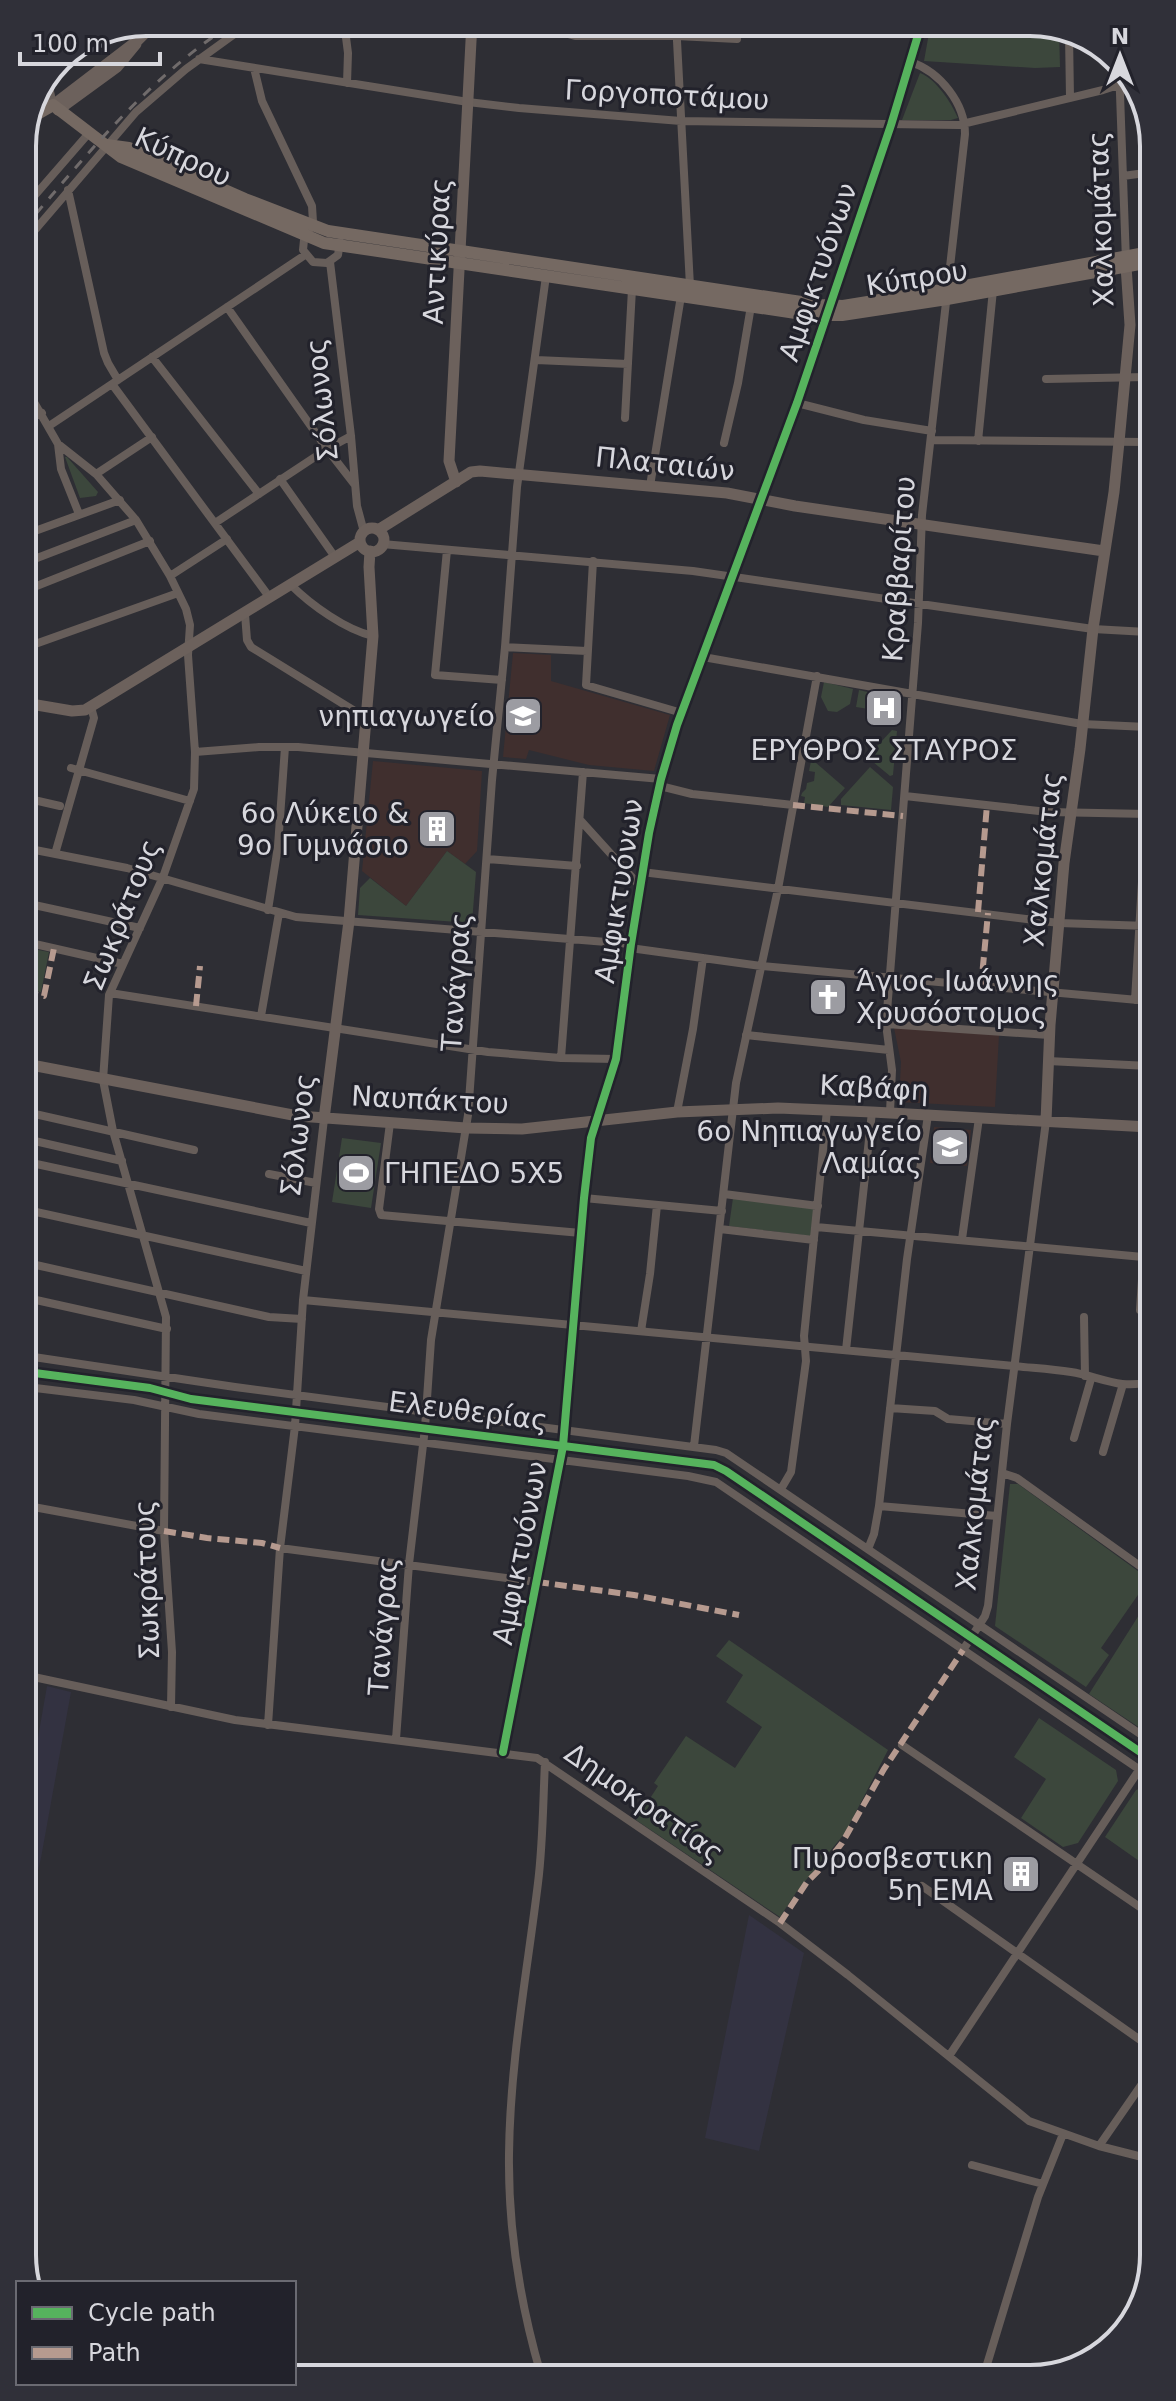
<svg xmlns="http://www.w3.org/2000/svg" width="1176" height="2401" font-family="'DejaVu Sans',sans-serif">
<rect width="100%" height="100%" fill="#2e2e34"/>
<path fill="#333241" d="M47 1686 71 1692 41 1858 30 1903 29 1789Z
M749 1915 804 1953 759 2151 705 2138Z"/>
<path fill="#402f2e" d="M513 653 551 655V681L670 715 654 771 589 765 529 750 526 759 503 757Z
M373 761 482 771 477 851 465 864 447 851 406 906 362 871Z
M894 1028 999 1035 995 1107 899 1102 901 1062Z
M934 1127 971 1130 967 1166 930 1163Z"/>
<path fill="#3c473c" d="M931 22H1038L1059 30 1060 67 1035 68 924 61Z
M920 73C936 79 951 102 958 118L951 120H902Z
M65 457H67L98 492 96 496 80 498Z
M824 682 853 689 850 704 837 712 828 711 821 697Z
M859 690 894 698 893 705 877 702 875 710 856 707Z
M892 730 897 731 893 775 890 776 867 757Z
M811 761 815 762 845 788 828 807 804 803 805 797 801 796 802 793 806 789 807 783 814 781 815 772 809 771Z
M870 767 893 787 891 810 841 805V799Z
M447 851 476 872 472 923 358 915 360 888 370 878 406 906Z
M28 948 49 952 41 992 26 989V960Z
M342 1138 381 1143 371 1208 332 1202Z
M733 1198 814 1208 811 1236 729 1226Z
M1010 1484H1018L1149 1579 1101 1648 1109 1655 1086 1687 995 1626Z
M1151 1596 1152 1736 1089 1694Z
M729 1640 888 1750 845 1833 797 1891 780 1917 636 1820 658 1786 654 1783 686 1736 735 1768 762 1727 726 1702 743 1675 716 1656Z
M1039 1718 1116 1770 1118 1781 1078 1843 1063 1847 1021 1818 1046 1779 1014 1757Z
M1142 1788 1152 1795V1870L1105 1837 1136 1790Z"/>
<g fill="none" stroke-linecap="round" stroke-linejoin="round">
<path stroke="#675e5a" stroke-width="8" d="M344 22 348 53 347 83
M565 22 568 34 575 36H677L737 39
M676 22 690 286
M133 27 144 34
M1069 34 1070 98
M199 59 468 102 519 108 681 121 958 125 1103 90 1131 81
M1119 66 1126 261
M254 68 262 101 312 206 313 222 304 240 303 250 313 262 327 263 338 255 340 242
M39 102 53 105 48 82
M1123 176 1145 173
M68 190 104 353 108 363 118 380
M23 209 89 133
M23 244 136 112 186 69 251 22
M330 262 351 436 357 506 364 532
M227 307 327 449 355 485
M152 357 259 494
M536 360 628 364
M1046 379 1146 377
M23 383 58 444 96 474 136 520 170 576 186 609 190 625 188 655 195 752 194 789 163 877 109 995 103 1080 113 1131 166 1317 164 1531 172 1652 171 1707
M112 384 270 598
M797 403 864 420 932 431
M625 418 632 289
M23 421 42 413
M49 426 305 255
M931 440 1146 442
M978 441 993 290
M724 443 738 383 751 306
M58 444 61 469 79 514
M96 474 152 437
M280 479 335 557
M650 486 681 296
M215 523 327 449 351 436
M24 535 120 500
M382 544 693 571 1093 629 1147 632
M447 550 435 675 502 680
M593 561 586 685 682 713
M24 563 136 520
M170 576 227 539
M291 585C311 605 346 630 373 636
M24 591 150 541
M245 614 247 640 251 647 366 718
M505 647 587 651
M24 648 178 593
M703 657 1082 724 1147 727
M195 752 259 747H298L661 779
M71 768 190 801
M660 786 692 794 793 805
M905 796 1048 812 1148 814
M25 798 60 806
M581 821 639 885
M25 848 127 868 296 917 631 944
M55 854 94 718 91 707
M487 859 577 866
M642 872 1059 923 1148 926
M25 903 140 928
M268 910 278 846 285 747
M26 942 123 964
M630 948 761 966 1149 1001
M110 993 488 1052 561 1058 616 1059
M1135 1000 1146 814
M261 1016 279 913
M886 1024 1049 1035
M746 1035 889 1050
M561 1058 583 772
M1048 1061 1149 1066
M26 1112 194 1150
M677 1112 693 1029 703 958
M890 1112 892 1070 886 1024 918 623 922 515 965 134C965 103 940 72 911 62
M390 1123 379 1209 381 1215 581 1233
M26 1139 122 1161
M27 1162 311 1223
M269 1174 316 1183
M724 1194 818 1206
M584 1198 722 1211
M27 1210 306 1271
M816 1227 1143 1257
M720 1229 814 1240
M962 1239 979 1118
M27 1263 269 1317 302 1319
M27 1298 167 1329
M303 1300 1014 1366C1033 1368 1052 1369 1071 1372 1098 1376 1122 1391 1150 1381
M1140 1310 1147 1202 1148 1127
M1084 1317 1085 1376
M641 1331 650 1274 657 1205
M846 1350 872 1112
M27 1356 235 1387 716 1450 726 1453 1152 1742
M27 1387 134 1400 199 1414 688 1476 716 1482 1152 1778
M890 1408 935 1411 948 1419 1007 1424
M1074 1438 1091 1379
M694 1446 736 1083 778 889 817 676
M1103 1452 1123 1384
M1002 1473 1017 1478 1151 1574
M781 1489 791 1472 806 1361 804 1336 827 1110
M28 1506 164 1531
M879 1506 997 1516
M280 1548 537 1582
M868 1549 874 1534 879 1506 907 1259 928 1115
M963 1650 985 1616 988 1606 1007 1424 1046 1121
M29 1676 235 1720 537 1758 780 1923 848 1975 1029 2121 1099 2146 1154 2160
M268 1725 280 1548 295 1426 303 1300 324 1119
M396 1739 409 1564 425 1428 431 1340 468 1115 492 780 505 647 517 487 546 276
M902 1745 1153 1916
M503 1752 563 1446 586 1175 591 1138 597 1121
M922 1886 1153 2049
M949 2056 1139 1770
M1099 2146 1153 2068
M972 2165 1043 2184
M985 2371 1038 2197 1063 2134
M541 2375C520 2303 508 2229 509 2154 510 2063 527 1973 538 1883 543 1843 543 1802 545 1762"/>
<path stroke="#6c615c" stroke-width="11" d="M53 105 138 40 156 22
M58 110 117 67 136 44
M456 482 449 461 472 22
M360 540a12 12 0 1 1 24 0a12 12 0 1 1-24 0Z
M378 530 471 472 480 471 727 493 795 506 1104 551
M25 703 72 711 85 710 360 542
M26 1064 298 1116 466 1128 522 1129 677 1112 778 1108 872 1112 1149 1127
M324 1119 349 921 373 636 369 567 370 551
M597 1121 616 1059 631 944 649 833 661 779 677 725 797 403 891 125 922 22
M1046 1121 1050 1025 1064 863 1080 749 1093 629 1114 492 1119 442 1130 325 1126 266"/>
<path stroke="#756962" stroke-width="12" d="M32 117 53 105 121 157 324 243 809 315H842L947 299 1145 263
M107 145 129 148 245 199 328 231 821 305 843 306 948 289 1145 253"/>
<path stroke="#706b6b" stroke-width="3" stroke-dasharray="10 10" stroke-linecap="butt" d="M23 229C88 153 150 76 235 22"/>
<path stroke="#b69a8f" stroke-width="6" stroke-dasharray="12 6" stroke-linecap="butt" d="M793 805 903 816
M978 912 987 805
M981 987 988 913
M26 993 44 996 54 948
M196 1006 200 966
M164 1531 207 1538 262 1543 280 1548
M537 1582 634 1595 739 1615
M780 1923 807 1882 828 1861 842 1843 884 1769 963 1650"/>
<defs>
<path id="cycleway" d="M27 1372 150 1388 191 1399 714 1465 726 1471 1152 1760
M503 1752 563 1446 584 1198 591 1138 616 1059 631 944 649 833 661 779 677 725 797 403 891 125 922 22"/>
</defs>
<use href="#cycleway" stroke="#22222b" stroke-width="13"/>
<use href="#cycleway" stroke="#56b35d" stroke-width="8"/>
</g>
<defs>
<symbol id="hospital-square" viewBox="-11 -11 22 22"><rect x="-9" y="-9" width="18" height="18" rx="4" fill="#9c9ca2" stroke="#22222b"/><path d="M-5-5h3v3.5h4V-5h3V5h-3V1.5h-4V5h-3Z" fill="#fff"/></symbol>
<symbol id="school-square" viewBox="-11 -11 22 22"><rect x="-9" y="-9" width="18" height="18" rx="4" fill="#9c9ca2" stroke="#22222b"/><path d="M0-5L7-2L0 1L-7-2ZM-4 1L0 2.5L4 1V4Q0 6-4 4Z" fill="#fff"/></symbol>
<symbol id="building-square" viewBox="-11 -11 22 22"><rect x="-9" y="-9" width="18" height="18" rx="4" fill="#9c9ca2" stroke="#22222b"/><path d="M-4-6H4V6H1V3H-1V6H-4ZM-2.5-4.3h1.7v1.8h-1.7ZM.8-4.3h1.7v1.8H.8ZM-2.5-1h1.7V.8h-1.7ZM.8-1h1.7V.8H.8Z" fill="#fff"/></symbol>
<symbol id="church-square" viewBox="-11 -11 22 22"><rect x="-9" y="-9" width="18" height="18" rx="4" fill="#9c9ca2" stroke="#22222b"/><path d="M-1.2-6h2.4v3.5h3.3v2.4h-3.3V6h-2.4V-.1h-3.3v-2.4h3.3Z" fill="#fff"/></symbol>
<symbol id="stadium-square" viewBox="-11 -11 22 22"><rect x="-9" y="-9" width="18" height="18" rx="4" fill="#9c9ca2" stroke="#22222b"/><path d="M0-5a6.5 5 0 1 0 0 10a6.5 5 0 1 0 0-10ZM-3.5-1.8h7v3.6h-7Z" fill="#fff"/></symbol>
</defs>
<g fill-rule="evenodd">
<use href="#hospital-square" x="862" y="686" width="44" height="44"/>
<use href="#school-square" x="501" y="694" width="44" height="44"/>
<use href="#building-square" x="415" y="807" width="44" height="44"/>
<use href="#church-square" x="806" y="975" width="44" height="44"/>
<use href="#school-square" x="928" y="1125" width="44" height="44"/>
<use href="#stadium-square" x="334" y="1151" width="44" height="44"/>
<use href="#building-square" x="999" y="1852" width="44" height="44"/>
</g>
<g text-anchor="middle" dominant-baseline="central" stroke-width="6" stroke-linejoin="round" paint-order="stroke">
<g font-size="28" fill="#d7d7dd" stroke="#22222b">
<text transform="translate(667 95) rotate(3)">Γοργοποτάμου</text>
<text transform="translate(183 157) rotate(25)">Κύπρου</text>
<text transform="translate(1101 219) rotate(-92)">Χαλκομάτας</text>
<text transform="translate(437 251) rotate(-87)">Αντικύρας</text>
<text transform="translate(818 272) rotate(-71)">Αμφικτυόνων</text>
<text transform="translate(917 278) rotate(-9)">Κύπρου</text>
<text transform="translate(322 400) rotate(-96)">Σόλωνος</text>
<text transform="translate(665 464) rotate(6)">Πλαταιών</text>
<text transform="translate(899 569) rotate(-86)">Κραββαρίτου</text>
<text transform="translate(1043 859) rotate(-84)">Χαλκομάτας</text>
<text transform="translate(619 891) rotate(-81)">Αμφικτυόνων</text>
<text transform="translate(122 915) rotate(-68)">Σωκράτους</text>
<text transform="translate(456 982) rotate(-86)">Τανάγρας</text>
<text transform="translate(874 1088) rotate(3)">Καβάφη</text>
<text transform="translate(430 1100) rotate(3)">Ναυπάκτου</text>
<text transform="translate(298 1135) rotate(-83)">Σόλωνος</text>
<text transform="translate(468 1411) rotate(7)">Ελευθερίας</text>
<text transform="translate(975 1503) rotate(-84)">Χαλκομάτας</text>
<text transform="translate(520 1553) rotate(-79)">Αμφικτυόνων</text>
<text transform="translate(147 1580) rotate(-92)">Σωκράτους</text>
<text transform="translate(383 1626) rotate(-86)">Τανάγρας</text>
<text transform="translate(644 1803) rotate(35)">Δημοκρατίας</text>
</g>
<g font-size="28" fill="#d7d7dd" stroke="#22222b" text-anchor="end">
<text x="495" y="716">νηπιαγωγείο</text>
<text x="884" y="750" text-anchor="middle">ΕΡΥΘΡΟΣ ΣΤΑΥΡΟΣ</text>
<text x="409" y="813">6ο Λύκειο &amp;<tspan x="409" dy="32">9ο Γυμνάσιο</tspan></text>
<text x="856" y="981" text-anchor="start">Άγιος Ιωάννης<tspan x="856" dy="32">Χρυσόστομος</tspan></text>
<text x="922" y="1131">6ο Νηπιαγωγείο<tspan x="922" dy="32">Λαμίας</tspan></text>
<text x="384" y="1173" text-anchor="start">ΓΗΠΕΔΟ 5X5</text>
<text x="993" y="1858">Πυροσβεστικη<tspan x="993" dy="32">5η ΕΜΑ</tspan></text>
</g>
</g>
<path d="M0 0H1176V2401H0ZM146 36H1030A110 110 0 0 1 1140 146V2255A110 110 0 0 1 1030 2365H146A110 110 0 0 1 36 2255V146A110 110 0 0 1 146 36Z" fill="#303039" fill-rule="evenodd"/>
<path fill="none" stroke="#d7d7dd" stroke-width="4" d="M146 36H1030A110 110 0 0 1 1140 146V2255A110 110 0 0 1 1030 2365H146A110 110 0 0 1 36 2255V146A110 110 0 0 1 146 36Z"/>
<rect x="16" y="2281" width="280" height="104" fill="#22222b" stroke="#6a6a72" stroke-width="2"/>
<rect x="32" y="2307" width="40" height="12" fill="#56b35d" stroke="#6a6a72" stroke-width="2"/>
<text x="88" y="2321" font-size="24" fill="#d7d7dd">Cycle path</text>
<rect x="32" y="2347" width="40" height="12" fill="#b69a8f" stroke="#6a6a72" stroke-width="2"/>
<text x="88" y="2361" font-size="24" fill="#d7d7dd">Path</text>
<g transform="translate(1120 56)" stroke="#22222b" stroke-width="6" paint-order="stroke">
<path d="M0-6L14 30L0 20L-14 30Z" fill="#d7d7dd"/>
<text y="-12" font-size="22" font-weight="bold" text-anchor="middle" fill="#d7d7dd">N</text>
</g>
<path d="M20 52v12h140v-12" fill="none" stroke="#d7d7dd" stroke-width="4"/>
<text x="32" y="52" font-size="24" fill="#d7d7dd" stroke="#22222b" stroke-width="6" paint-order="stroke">100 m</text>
</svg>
